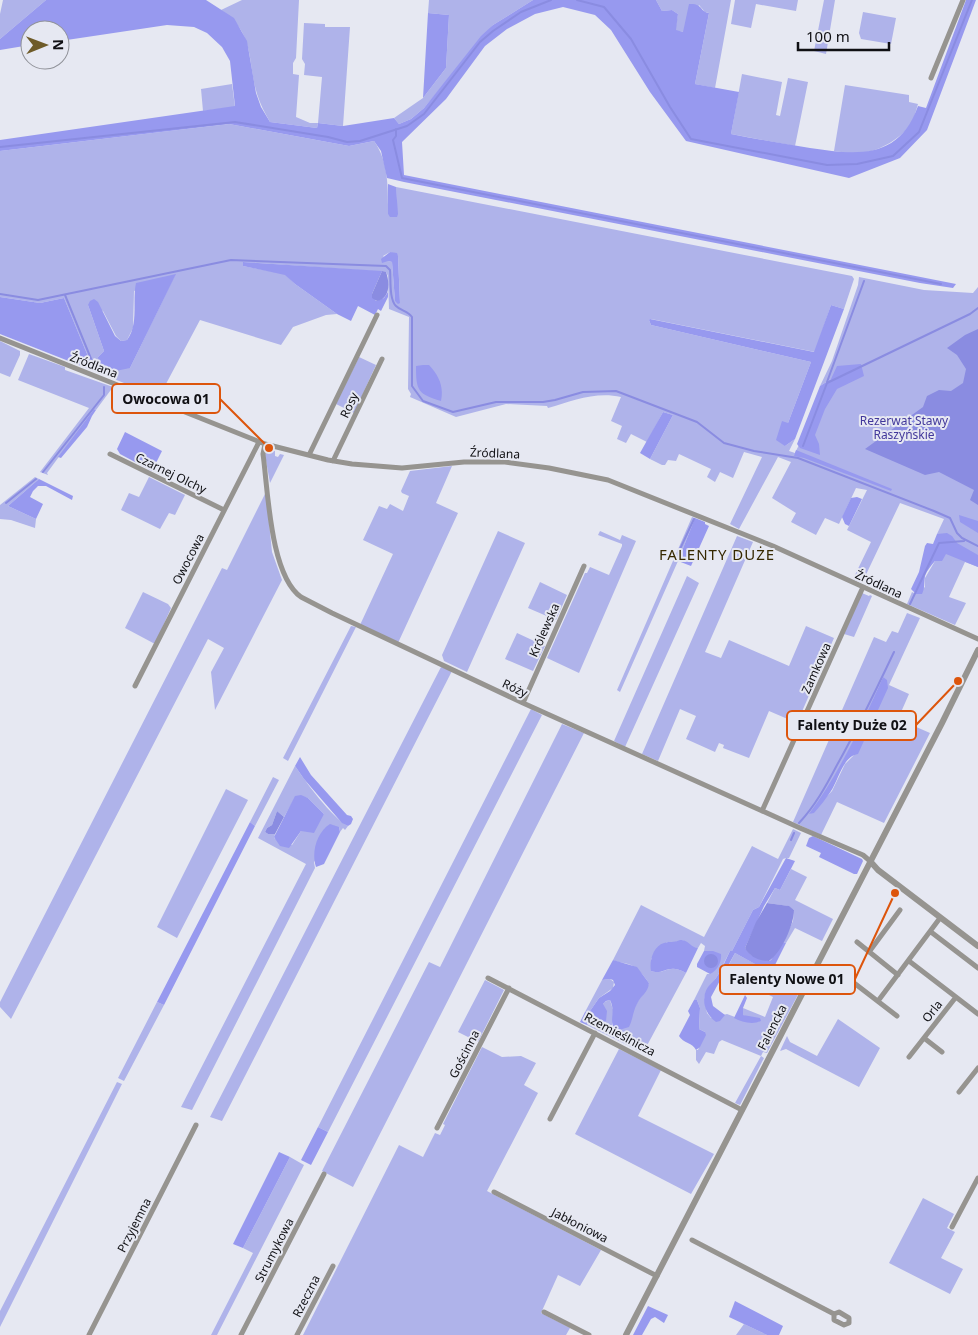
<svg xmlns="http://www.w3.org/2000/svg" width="978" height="1335" font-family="'Noto Sans',sans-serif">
<rect width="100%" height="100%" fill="#e6e8f2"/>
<path fill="#afb3ea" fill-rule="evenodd" d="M3 0H46L0 39V14Z
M242 0H299L296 58 293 63V74L299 75 296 117 310 123H318L322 77 304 75 305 64 302 59 304 23 325 24V27H350L343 126 318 123 317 128 270 122C265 113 260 104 257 94 247 59 255 33 221 10Z
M429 0H533L493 25 424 108 411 119 399 124 394 118 423 98 446 68 449 15 428 13Z
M656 0H731L715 88 695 84 709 13 705 12 699 5 684 32 675 31 678 14 672 10 662 11Z
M735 0H798L796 11 756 4 751 28 731 24Z
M824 0H835L826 54 814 51Z
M863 12 896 18 891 44 861 39 859 33Z
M742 74 782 82 776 115 780 116 788 78 808 82 795 146 731 134Z
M232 84 235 107 203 111 201 89Z
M845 85 909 95V102L918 104C916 110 915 117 911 123 902 138 880 151 862 153 853 154 843 152 834 151Z
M229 124 349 146 374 141C389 162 388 189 388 214L397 217 396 187 852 276 854 279 844 309 831 305 815 352 651 319 649 320 651 325 811 362 788 423 785 446 795 439 789 451 795 453 831 379 820 386 832 361 858 285 859 277 924 290 973 293 978 287V567L965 562 949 597 966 603 955 625 907 604 912 592 916 594 925 587V578L935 561H942L937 534 944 519 900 503 862 583 853 579 871 542 847 530 867 490 856 488 839 524 825 518 816 535 791 522 796 513 772 498 791 462 778 457 739 529 730 524 762 457 744 452 733 478 720 472 715 482 707 477 711 469 679 454 676 461 668 460 665 465H662L650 459 673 415 663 412 647 442 631 434 626 443 617 439 622 426 611 421 621 397C596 391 572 401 548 408L547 406 506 404 456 417 410 397 411 394 408 389 409 317 389 309 388 276 386 272 243 262V266L285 274 295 284 337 314 326 315 293 327 281 345 200 320 159 397 94 371 64 298 40 303 0 297V151ZM390 252 398 256 400 302 395 301 392 262 388 261 383 256ZM175 275 130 368 98 357 104 351 88 305 103 311 116 336 121 341 127 340 133 328 134 291Z
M0 341 20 351V355L10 377 0 373Z
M29 354 65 367V370L113 387 96 410 94 409 47 473 48 475 40 472 89 408 18 380Z
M359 357 376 365 354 413 336 404Z
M267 449 275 451V456L278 457 280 454 284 455 270 483 265 455Z
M452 466 436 503 458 513 398 643 360 625 393 554 363 540 379 506 387 509 390 504 403 511 409 496 402 493 401 491 410 471Z
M35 477 39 479 8 506 36 519 35 528 11 520 0 519V505Z
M149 477 185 495 175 515 169 513 160 529 121 510 129 493 139 497Z
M266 492 272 552 282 580 215 710 211 672 224 648 208 639 11 1019 0 1007V1002L222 568 227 570Z
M692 517 695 518 678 561 620 692 617 690Z
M498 531 525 543 467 672 444 661 442 655Z
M600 531 620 540 622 535 636 541 579 673 547 658 585 573H587L590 567 609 575 622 546V544L598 535Z
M737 536 753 542 705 652 721 658 729 640 789 666 806 626 834 638 797 723 769 711 749 758 723 748 724 745 719 743 715 752 686 739 696 716 680 709 658 761 642 754Z
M687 576 699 583 625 747 614 741Z
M540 582 567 595 556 620 528 608Z
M143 592 168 604 171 608 155 644 125 628Z
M862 593 869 596 870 595 872 596 854 637 844 634Z
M907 613 920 618 889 685 909 694 898 719 930 733 884 823 837 802 821 835 793 822 874 637 886 642 892 631 898 633ZM883 677 886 685 854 755 845 764 832 791 810 814C839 775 864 722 883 677Z
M351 626 356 627 288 761 283 758Z
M517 633 545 646 533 671 505 659Z
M441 667 452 671 222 1121 210 1117Z
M531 709 542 715 328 1132 318 1127Z
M562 724 584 733 353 1187 322 1171 429 962 440 967Z
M295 766C305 781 332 818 348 826L345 830 343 828 340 832 339 827 314 862 315 868 192 1110 181 1107 306 864 258 838ZM296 796 308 798 324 814 301 831 292 845 274 838 275 834H268L265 832 267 828 272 825 277 811 284 817Z
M273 777 279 780 255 826 250 822Z
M226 789 248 800 177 938 157 927Z
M793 829 801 833 789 858H786L783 859 759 907 753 910 732 951H730L718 975 706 992 704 998 707 1013 711 1018 727 1014 748 1022H759L743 1015V1008L765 1017 773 997 751 986 746 995H745L746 991C737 983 731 986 723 976L735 953 801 989 767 1053 763 1052 761 1056 764 1058 740 1105 735 1103 761 1056 722 1040 719 1042 714 1054 706 1052 699 1064 696 1060V1050H698L705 1032 699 1029 700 1008 697 1000H694L707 974H710L713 951H704L705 946 701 943 698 948H694L683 940 672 943 667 942 651 959V971C665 976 668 962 686 973L643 1053 587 1025 594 1019 597 1020C600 1012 601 1001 610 1000L614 1013 612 1025 614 1029 619 1030C626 1021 632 1013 637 1003 641 995 645 994 649 983 643 975 638 967 628 964 623 962 618 963 613 960L641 905 704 937 752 846 778 859Z
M791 869 807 877 795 900 833 919 822 941 795 928 786 943 783 942 793 921 794 910 788 906 767 903 775 888 780 890Z
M610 979 614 982 613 988 599 998 590 1011 585 1012 602 980Z
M485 980 504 990 478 1042 458 1032Z
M157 1002 164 1005 124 1081 118 1078Z
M838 1019 880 1048 859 1087 786 1049 780 1051 787 1036 790 1042 817 1056Z
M482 1047 502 1057 521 1056 536 1063 524 1085 538 1093 487 1191 601 1250 580 1286 558 1275 541 1313 570 1328 566 1335H303L399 1145 423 1157 435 1133 440 1135 445 1125 443 1124Z
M619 1049 661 1070 638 1116 714 1154 691 1194 575 1134Z
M117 1082 122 1084 0 1327V1311Z
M290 1157 304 1165 217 1335H211L253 1253 243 1248Z
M923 1198 954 1214 947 1228 955 1232 941 1258 963 1269 950 1294 889 1263Z
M744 1324 767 1335H736Z"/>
<path fill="#9799ef" d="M46 0H206L234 18 247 41 256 93 261 107 270 122 317 128 318 123 343 126 394 118 399 124 411 119 424 108 481 36 493 25 533 0H656L662 11 672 10 678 14 676 30 683 32 689 4C703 3 699 11 709 13L695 84 739 92 731 134C757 139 784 144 810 148 857 155 899 160 918 106L926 108 966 0H976L927 130 900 158 849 178 686 141 650 92 611 30 595 15 563 7 535 14 507 29 485 46 446 99 402 142 404 175 956 284 953 288 920 283 404 182 387 178 381 151 374 141 349 146 229 124 0 151V140L235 106 230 61 222 47 207 33 194 27 167 25 60 41V30H30V45L0 50V39Z
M428 13 449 15 446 68 423 98Z
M388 184 396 187 398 214 397 217H390L388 214Z
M390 252 397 253 398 256 400 303 398 304 395 301 392 262 388 261 382 263 381 259Z
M243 262 382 271 372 294 376 301 384 298 388 292V297L381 311 378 309 375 315 358 306 351 321 337 314 295 284 285 275 243 266Z
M176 274 130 368 106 373 99 363 98 357 104 351 88 305 90 301 94 299 98 302 115 336 121 341 127 340C139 324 132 301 136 283Z
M0 297 40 303 64 298 94 371 0 334Z
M831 305 844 309 795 439 785 446 776 440 782 421 788 423 811 362 651 325 649 320 650 319 814 352Z
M861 364 864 376 837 389 825 409 815 435 819 444 820 455 800 448 797 444 820 386 831 379 837 366Z
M423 365H429C439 376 444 386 441 401 418 394 416 391 416 366Z
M94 409 96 410 92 416 87 427 61 458 58 457Z
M663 412 673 415 650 459 640 453Z
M125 432 162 451 152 471 120 454 117 449Z
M796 450 892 489 891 491 804 458 794 456Z
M39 479 73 496 72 500 46 486H38L33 491 30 497 43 504 36 519 8 506Z
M857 497 862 499 849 526 845 524 842 517 851 498Z
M959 515 978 521V533L960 522Z
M695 518 705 522V524L709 526 691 566 678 561Z
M947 533 952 536 957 543 978 555V567L946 554 942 561H935C931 566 927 570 925 576 924 583 925 588 922 594H916L911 589 919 572 925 546 927 543 933 544 937 534Z
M883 677 887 680 888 688 858 754C843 756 838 781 831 791 826 799 820 806 814 813L809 814C839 774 863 722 883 677Z
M300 757 311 775 347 815 351 816 353 819 351 824 348 826 342 823 304 779 295 766Z
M301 795 308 798 324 814 314 833 301 831 289 848 280 846 274 837 295 796Z
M250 822 255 826 164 1005 157 1002Z
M330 824 339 827 340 832 324 864 316 867C311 852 317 832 330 824Z
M813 836 862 859 863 861 857 874H854L819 857 821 853 806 846 809 838Z
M786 858 795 861 780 890 775 888 764 906 745 948 751 955 769 961 771 960 783 942 786 943 771 973 735 953 711 997 713 1006 725 1015 720 1021 716 1022C705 1014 700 999 708 987 711 983 715 980 718 975 723 967 726 959 730 951H732L753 910 759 907Z
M680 940C688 939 691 948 698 948L686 973C668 962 664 976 651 971 649 962 653 946 664 943 670 941 673 943 680 940Z
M704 951H713L721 954C722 962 717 971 710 974L697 967V964Z
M613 960 637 967 649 983C648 993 641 995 637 1004 633 1011 633 1019 629 1027L619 1030 614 1028C609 1020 616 1012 610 1000L606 1001 603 1004 607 1011 606 1021 599 1023 594 1019 587 1025 580 1022 585 1012 590 1011 599 998 610 991 615 985 613 980 610 979 602 980Z
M745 995 747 998 743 1008V1015L760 1018 761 1021C752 1025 742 1022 734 1018Z
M694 1000H697L700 1008 699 1029 705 1032 706 1035 700 1047 696 1050C693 1043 683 1043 679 1036L690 1015 688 1011Z
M318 1127 328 1132 311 1165 301 1160Z
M279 1152 290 1157 243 1248 233 1244Z
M735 1301 783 1326 779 1335H767L729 1317Z
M648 1306 668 1315 664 1323 655 1317 651 1319 642 1335H633Z"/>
<path fill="#8a8ce1" d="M382 271 386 272C390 283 390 299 377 301L372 298V294Z
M978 329V505L970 500 974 490 939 472 925 475 865 449 923 407 927 396 939 390 951 391 963 383 966 369 957 355 947 348 965 335Z
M277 811 284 817 275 834H268L265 832 267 828 272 825Z
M767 903 789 906 794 910C794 925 781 953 769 961 759 961 750 957 745 948L756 922Z
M704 961a7 7 0 1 1 14 0a7 7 0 1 1-14 0Z"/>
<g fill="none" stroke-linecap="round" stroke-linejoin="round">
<path stroke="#8a8ce1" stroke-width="2" d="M577 0 604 7 631 39 670 107 691 139 827 165 857 164 893 156 919 132 972 0
M396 129V136L393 140 402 178 941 284
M0 147 235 122 328 137 347 142 360 141 407 126 424 114 480 42 493 31 521 12 551 0
M0 294 38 300 231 260 386 266 390 270C391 280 389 299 396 306 401 311 408 311 412 317V386L423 401 453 412 496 402H543L555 400 583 392 616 391 697 422 724 443 754 451 798 458 934 511 950 518 957 533 962 538 978 546
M65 295 96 371
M827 382 864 281
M803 446 827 383 970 314 978 308
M43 472 104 395V387
M6 503 36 479
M680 549 694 519
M910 604 939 543 964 541
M799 823C815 806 826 786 837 765 858 728 876 690 894 652
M791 840 794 833"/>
<path stroke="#969490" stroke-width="5" d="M931 78 963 0
M0 338 265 444 328 460 352 464 402 468 464 462H505L549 468 608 480 773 546 978 639
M265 444 263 454C268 490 270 575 301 597L332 613 523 703 800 828 863 855 870 861
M110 454 224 510
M309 455 377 315
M333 461 382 359
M135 686 259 442
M523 703 584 566
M762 811 863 587
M931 932 978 968
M857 942 898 975
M869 952 900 910
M909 961 978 1014
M845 976 897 1016
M488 978 742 1110
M878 1001 940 918
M924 1038 942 1052
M909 1057 956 997
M959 1092 978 1068
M550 1119 595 1033
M437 1128 509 988
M494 1192 657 1276
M952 1227 978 1178
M692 1240 834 1314 839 1312 849 1318V1323L844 1325 834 1320V1314
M544 1312 589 1335
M89 1335 196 1125
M241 1335 324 1174
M297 1335 333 1266"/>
<path stroke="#969490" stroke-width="6" d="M870 861 878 870 978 946
M626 1335 942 723 978 650"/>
</g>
<g text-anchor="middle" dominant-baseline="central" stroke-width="4" stroke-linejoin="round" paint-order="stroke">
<g font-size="12" fill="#101014" stroke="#e6e8f2">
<text transform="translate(94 365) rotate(21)">Źródlana</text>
<text transform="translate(349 405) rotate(-65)">Rosy</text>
<text transform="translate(495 453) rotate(2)">Źródlana</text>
<text transform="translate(171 473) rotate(26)">Czarnej Olchy</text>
<text transform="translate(188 559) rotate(-63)">Owocowa</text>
<text transform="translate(879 584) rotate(25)">Źródlana</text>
<text transform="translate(544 630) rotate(-66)">Królewska</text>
<text transform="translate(816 668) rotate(-66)">Zamkowa</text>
<text transform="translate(515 688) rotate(25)">Róży</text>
<text transform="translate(932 1011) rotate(-51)">Orla</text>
<text transform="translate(772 1027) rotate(-63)">Falencka</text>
<text transform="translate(620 1034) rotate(28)">Rzemieślnicza</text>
<text transform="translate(464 1054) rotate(-63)">Gościnna</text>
<text transform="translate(134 1225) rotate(-63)">Przyjemna</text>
<text transform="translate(580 1225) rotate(27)">Jabłoniowa</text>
<text transform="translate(274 1250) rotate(-63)">Strumykowa</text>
<text transform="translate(306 1296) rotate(-63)">Rzeczna</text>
</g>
<g font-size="12" fill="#42389b" stroke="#e6e8f2">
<text x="904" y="420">Rezerwat Stawy<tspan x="904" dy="14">Raszyńskie</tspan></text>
</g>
<g font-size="15" letter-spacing="1" fill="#362800" stroke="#e6e8f2">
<text x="717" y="554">FALENTY DUŻE</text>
</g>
</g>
<path fill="none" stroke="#dd550c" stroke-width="2" d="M269 448L220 399M958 681L916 725M895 893L855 979"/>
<g fill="#dd550c" stroke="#e6e8f2" stroke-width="2">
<circle cx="269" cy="448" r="5"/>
<circle cx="958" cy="681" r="5"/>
<circle cx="895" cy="893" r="5"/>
</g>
<g fill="#e6e8f2" stroke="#dd550c" stroke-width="2">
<rect x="112" y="384" width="108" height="29" rx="5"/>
<rect x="787" y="711" width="129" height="29" rx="5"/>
<rect x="720" y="965" width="135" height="29" rx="5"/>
</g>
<g font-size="14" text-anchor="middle" font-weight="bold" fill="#101014">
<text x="166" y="404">Owocowa 01</text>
<text x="852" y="730">Falenty Duże 02</text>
<text x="787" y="984">Falenty Nowe 01</text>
</g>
<g transform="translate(45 45) rotate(89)"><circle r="24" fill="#e6e8f2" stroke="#909299"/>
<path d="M0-4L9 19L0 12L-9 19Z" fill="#6e5b29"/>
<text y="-8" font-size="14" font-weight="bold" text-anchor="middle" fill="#101014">N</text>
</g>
<path d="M798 42v8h91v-8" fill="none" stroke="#101014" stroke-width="2.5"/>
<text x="806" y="42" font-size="15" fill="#101014" stroke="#e6e8f2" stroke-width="4" paint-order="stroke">100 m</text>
</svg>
